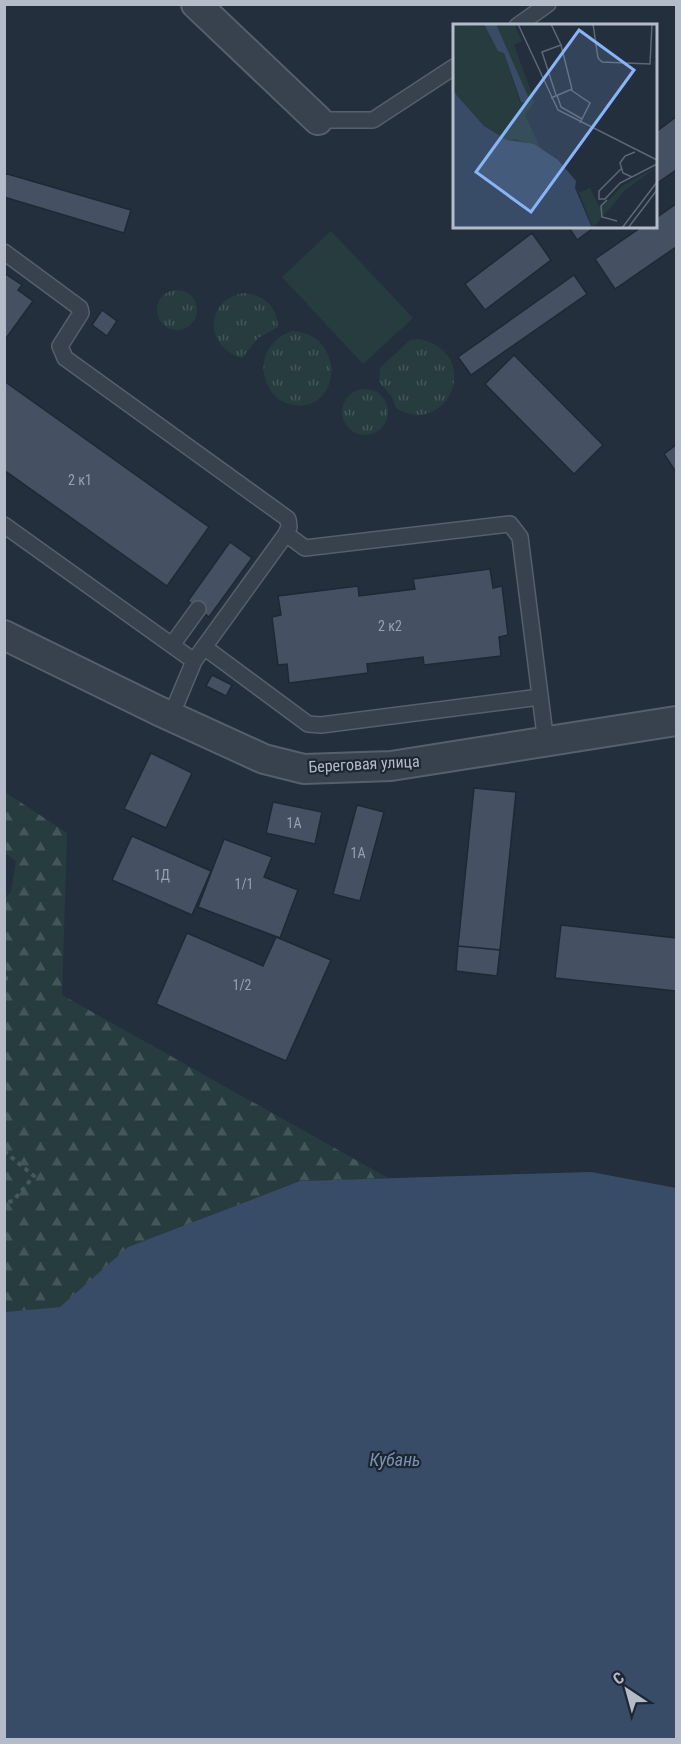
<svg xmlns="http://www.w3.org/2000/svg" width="681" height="1744" font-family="'Roboto Condensed',sans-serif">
<defs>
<pattern id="grass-tufts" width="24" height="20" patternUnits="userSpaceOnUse" patternTransform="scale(1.5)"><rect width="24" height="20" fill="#263c3f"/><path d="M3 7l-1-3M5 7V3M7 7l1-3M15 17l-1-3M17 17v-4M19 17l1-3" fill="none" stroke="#435659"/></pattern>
<pattern id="forest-firs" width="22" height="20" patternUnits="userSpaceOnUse" patternTransform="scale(1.5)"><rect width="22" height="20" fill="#263c3f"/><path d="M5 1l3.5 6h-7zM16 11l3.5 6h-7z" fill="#435659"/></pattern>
</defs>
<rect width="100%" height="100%" fill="#242f3e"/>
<path fill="url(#grass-tufts)" d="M157 310a20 20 0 1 1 40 0a20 20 0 1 1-40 0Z
M244 293C265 295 277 307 278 327L258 338 242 358C204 347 204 300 244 293Z
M292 331C346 333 342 412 294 405 285 404 276 399 271 391 255 367 266 340 292 331Z
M418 339C486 352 447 440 396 408L392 397 379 382 380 368 410 340Z
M342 412a23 23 0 1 1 46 0a23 23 0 1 1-46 0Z"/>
<path fill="url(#forest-firs)" d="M5 792 67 833 62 995 388 1178 300 1181 128 1247 60 1307 5 1312 4 898 11 892 16 861 5 853Z"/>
<path fill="#263c3f" d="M331 231 413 318 363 364 282 277Z"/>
<path fill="#394c67" d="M591 1172 676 1188V1739H5V1312L60 1307 128 1247 300 1181Z"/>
<path fill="#455162" stroke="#1f2835" stroke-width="1.5" d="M676 117V170L656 184V132Z
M4 173 131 210 124 233 4 197Z
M676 204V247L615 289 595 259 643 226H656V218Z
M568 226H596L577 240Z
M532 233 551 260 485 310 465 284Z
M4 273 22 285 18 290 33 301 4 341Z
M574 275 587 294 471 375 458 357Z
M102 310 117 321 107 336 92 325Z
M514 355 603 445 574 474 485 384Z
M4 381 209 527 167 586 4 470Z
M676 445V472L664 454Z
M230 542 252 558 209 617 188 601Z
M490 569 493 588 502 586 508 635 499 637 501 656 424 665 423 657 367 664 368 673 289 683 287 664 278 665 272 617 281 615 278 596 358 586 359 596 415 589 413 579Z
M212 675 232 685 226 696 206 686Z
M151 753 192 773 166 828 124 809Z
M474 788 516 792 500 950 458 946Z
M273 802 322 812 315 844 266 833Z
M357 805 384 812 360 901 333 894Z
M132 836 211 871 192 915 112 880Z
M224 839 272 857 264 877 298 890 280 938 198 907Z
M561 925 676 938V991L555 978Z
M187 933 263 966 276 937 331 960 286 1061 156 1004Z
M458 946 500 950 497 976 456 971Z"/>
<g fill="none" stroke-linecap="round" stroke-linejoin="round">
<defs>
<path id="lane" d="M517 26 548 4
M318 120H373L454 67
M4 252 80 308 81 313 60 346 65 358 288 519 289 527 286 534 194 661 171 716
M4 525 194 661
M286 534 305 548 510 524 520 537 546 743
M172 645 198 609
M204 647 308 724 321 725 540 697"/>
<path id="street" d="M196 4 318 120
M4 635 159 711 264 759 304 769 391 766 676 721"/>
</defs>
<use href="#lane" stroke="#565f6c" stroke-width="18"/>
<use href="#street" stroke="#565f6c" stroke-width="32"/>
<path stroke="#44595c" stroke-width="4" stroke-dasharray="4.5 4.5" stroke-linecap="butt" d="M4 979 8 978
M4 1151 34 1176 13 1201 4 1203"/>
<use href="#lane" stroke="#38414e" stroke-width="15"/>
<use href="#street" stroke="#38414e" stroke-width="28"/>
</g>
<g text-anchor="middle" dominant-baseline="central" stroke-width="4.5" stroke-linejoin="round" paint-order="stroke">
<g font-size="14" fill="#98a1af">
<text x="80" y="480">2 к1</text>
<text x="390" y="626">2 к2</text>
<text x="294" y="823">1А</text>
<text x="358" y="853">1А</text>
<text x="162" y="875">1Д</text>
<text x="244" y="884">1/1</text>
<text x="242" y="985">1/2</text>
</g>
<g font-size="16" fill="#b4bcc9" stroke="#1d2633">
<text transform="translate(364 764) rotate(-3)">Береговая улица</text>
</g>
<g font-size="18" font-style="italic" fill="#7c92b1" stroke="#1d2633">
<text x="395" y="1459">Кубань</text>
</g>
</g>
<g transform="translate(453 24)">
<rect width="204" height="204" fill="#242f3e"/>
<path d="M204 143 172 166 140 204 126 169 137 164 146 182H150L169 162Z" fill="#263c3f"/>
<path d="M0 0 34 3 45 26 51 29 67 78 76 77 43 0H61L69 17 61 21 82 78 72 91 88 125 63 115 54 116 31 102 0 67Z" fill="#263c3f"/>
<path d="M31 0H43L77 77 74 79 68 78 51 29 45 27ZM0 67 31 102 54 116 81 120 105 136 123 157 122 164 139 204H0Z" fill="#394c67"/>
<path fill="none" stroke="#5e6776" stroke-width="1.5" d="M65 0 105 86 204 136M98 0 108 21M140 0 145 34 149 38 197 40 199 0M118 66 137 79 127 99M104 71 108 83 129 95M98 74 119 65 108 21 89 28 103 71M168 145 146 167V175H152L167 159 204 140M179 153 170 149 167 139 172 132 182 128M154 176 148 182 149 193 164 197M169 204 204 158M175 204 204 166"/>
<path fill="#8ab4f8" fill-opacity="0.15" stroke="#8ab4f8" stroke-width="3" d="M126 6 181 46 78 188 23 148Z"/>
<rect width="204" height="204" fill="none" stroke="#b4bcc9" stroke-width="3"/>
</g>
<rect width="681" height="1744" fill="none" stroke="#b4bcc9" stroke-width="12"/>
<g transform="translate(627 1690) rotate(324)" stroke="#1d2633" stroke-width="4.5" paint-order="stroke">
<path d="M0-4.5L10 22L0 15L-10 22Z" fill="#b4bcc9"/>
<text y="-9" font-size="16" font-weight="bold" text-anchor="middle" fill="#b4bcc9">С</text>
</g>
</svg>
